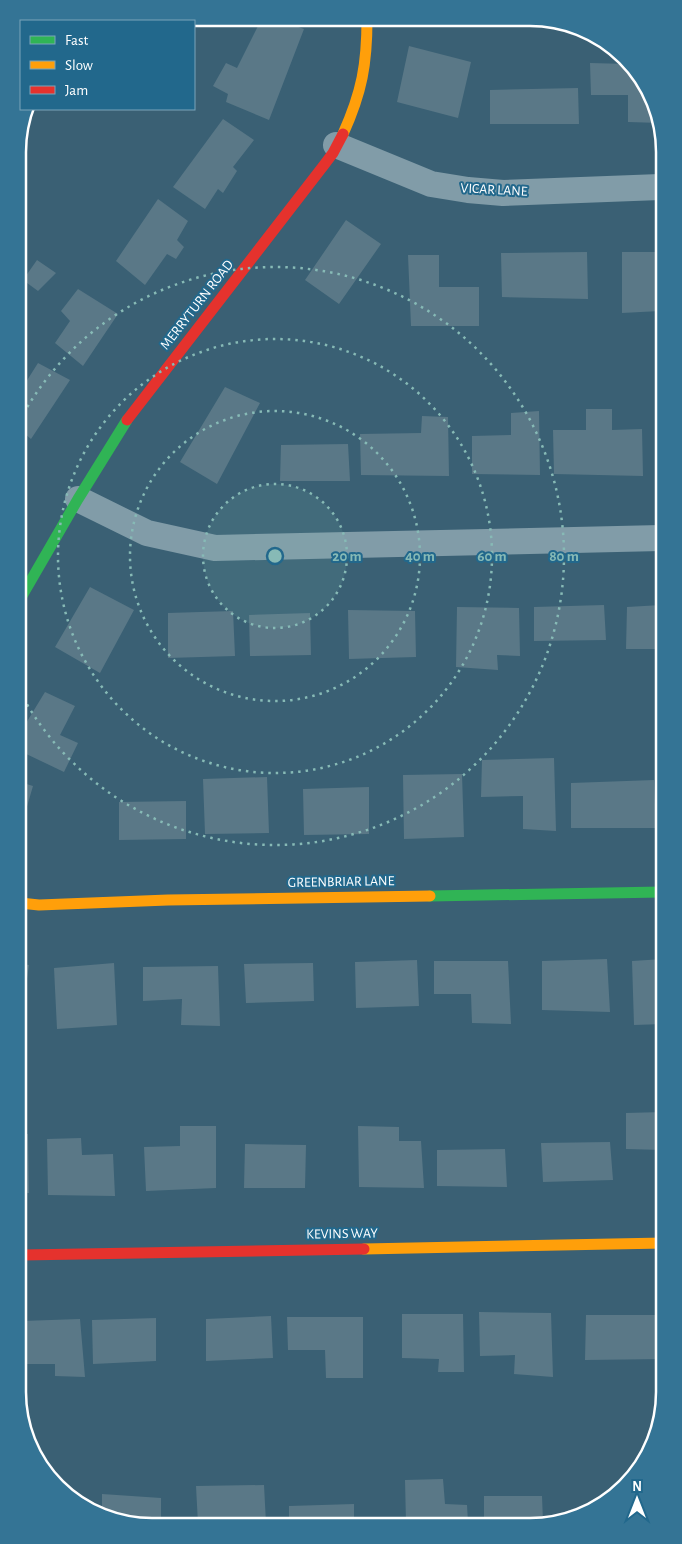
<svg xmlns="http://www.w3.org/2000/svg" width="682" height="1544" font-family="'Alegreya Sans',sans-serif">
<rect width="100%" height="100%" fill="#3a6074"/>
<path fill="#5a7887" d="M262 18H274L304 29 269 120 226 102 228 94 213 86 226 63 237 68Z
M409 46 471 62 458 118 397 102Z
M590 63 627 64 660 117V123L628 122V95H591Z
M578 88 579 124H490V90Z
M223 119 254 140 233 167 237 171 223 193 218 189 205 209 173 187Z
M158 199 188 221 177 240 184 247 176 259 167 254 145 285 116 261Z
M346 220 381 244 339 304 305 280Z
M587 252 588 299 502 297 501 253Z
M622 252H660V311L622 313Z
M408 255H439V287H479V326H411Z
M37 260 56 273 38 291 23 280Z
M78 289 118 314 83 366 55 343 70 321 61 311Z
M38 363 70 380 31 439 19 429V393Z
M225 387 260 403 217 484 180 462Z
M586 409H612V430L642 429 643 476 554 474 553 430H586Z
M539 411 540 475 472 474V436L511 435V413Z
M422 416 448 417 449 476 361 475 360 434 421 433Z
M348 444 350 481H280L281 445Z
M90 587 134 610 100 673 55 647Z
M604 605 606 640 534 641V607Z
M661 605 662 649H626L627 607Z
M457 607 519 608 520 656 497 655 498 670 456 667Z
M348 610 415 611 416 657 349 659Z
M233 611 235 656 168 658V613Z
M310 613 311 655 250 656 249 615Z
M45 692 75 706 60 735 78 743 64 772 20 751V733Z
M554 758 556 831 523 829V796L481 797 482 760Z
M462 774 464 837 404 839 403 775Z
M267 777 269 833 205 834 203 779Z
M654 780 656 828H571V783Z
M20 782 33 786 21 827H20Z
M369 787V834L304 835 303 789Z
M186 801V839L119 840V802Z
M607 959 610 1012 542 1010V961Z
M663 959V1024L634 1025 632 961Z
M417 960 419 1006 356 1008 355 962Z
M434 961H508L511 1024 472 1023 471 994H434Z
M114 963 117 1025 57 1029 54 968Z
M313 963 314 1001 246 1003 244 964Z
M21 964 29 965 22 1013H21Z
M218 966 220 1026 181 1025 182 999 143 1001V967Z
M663 1112V1150L626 1149V1113Z
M180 1126H216V1188L146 1191 144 1147 180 1146Z
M358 1126 399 1127V1141H421L424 1188 359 1187Z
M21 1134H28L29 1193H21Z
M81 1138 82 1155 113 1154 115 1196 48 1195 47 1139Z
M610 1142 613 1180 543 1182 541 1143Z
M245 1144 306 1145 305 1188H244Z
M505 1149 507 1187 437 1186V1150Z
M479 1312 551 1313 553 1377 514 1374 515 1355 480 1356Z
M402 1314H463L464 1372H438L439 1359 402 1358Z
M586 1315H664V1359L585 1360Z
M271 1316 273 1358 206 1361V1319Z
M287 1317H363V1378H326L325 1350H288Z
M156 1318V1361L93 1364 92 1320Z
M80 1319 85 1377 55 1376V1364H22V1321Z
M443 1479 445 1504 467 1505 468 1522 406 1523 405 1480Z
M264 1485 266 1523 198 1524 196 1486Z
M102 1494 161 1498V1524H126L102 1512Z
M484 1496H542L543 1522H484Z
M354 1504V1523H289V1506Z"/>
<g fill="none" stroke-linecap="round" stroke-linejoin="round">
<path stroke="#819ca8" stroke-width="26" d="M336 145 431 184 468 190 503 193 660 187
M78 499 147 533 215 548 661 538"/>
<path stroke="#30b455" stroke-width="11" d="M19 601 78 499 127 420
M430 896 662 892"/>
<path stroke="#ff9f0a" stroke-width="11" d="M343 134C362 92 367 64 367 19
M20 903 39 905 168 900 430 896
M364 1249 664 1243"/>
<path stroke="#e5322d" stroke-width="11" d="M127 420 324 165 333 153 343 134
M22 1255 364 1249"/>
</g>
<circle cx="275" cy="556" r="72" fill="#87bab6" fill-opacity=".12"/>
<g fill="none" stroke="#87bab6" stroke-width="2.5" stroke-dasharray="2.5 5">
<circle cx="275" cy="556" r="72"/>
<circle cx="275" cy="556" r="145"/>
<circle cx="275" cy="556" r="217"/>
<path d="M20 420A289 289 0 1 1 20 692"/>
</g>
<g text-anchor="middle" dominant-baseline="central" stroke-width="4" stroke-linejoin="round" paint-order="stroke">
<g font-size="14" fill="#fff" stroke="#22688c">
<text transform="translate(494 190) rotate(3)">VICAR LANE</text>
<text transform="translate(197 305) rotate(-52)">MERRYTURN ROAD</text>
<text transform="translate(341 882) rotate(-1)">GREENBRIAR LANE</text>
<text transform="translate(342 1234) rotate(-1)">KEVINS WAY</text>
</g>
</g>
<path d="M0 0H682V1544H0ZM152 26H530A126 126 0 0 1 656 152V1392A126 126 0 0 1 530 1518H152A126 126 0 0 1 26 1392V152A126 126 0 0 1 152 26Z" fill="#347495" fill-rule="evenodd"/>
<path fill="none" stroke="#fff" stroke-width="2.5" d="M152 26H530A126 126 0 0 1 656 152V1392A126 126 0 0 1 530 1518H152A126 126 0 0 1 26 1392V152A126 126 0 0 1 152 26Z"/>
<circle cx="275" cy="556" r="8" fill="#87bab6" stroke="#22688c" stroke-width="2.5"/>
<g font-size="15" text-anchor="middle" font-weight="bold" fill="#87bab6" stroke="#22688c" stroke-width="4" stroke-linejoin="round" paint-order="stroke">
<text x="347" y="561">20 m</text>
<text x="420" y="561">40 m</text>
<text x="492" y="561">60 m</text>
<text x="564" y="561">80 m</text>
</g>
<rect x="20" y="20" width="175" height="90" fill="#22688c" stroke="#7aa4ba"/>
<rect x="30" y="36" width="25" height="8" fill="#30b455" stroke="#7aa4ba"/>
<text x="65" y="45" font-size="15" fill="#ffffff">Fast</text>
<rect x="30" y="61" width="25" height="8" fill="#ff9f0a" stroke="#7aa4ba"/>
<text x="65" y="70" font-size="15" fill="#ffffff">Slow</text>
<rect x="30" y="86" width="25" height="8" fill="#e5322d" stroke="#7aa4ba"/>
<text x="65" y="95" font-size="15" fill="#ffffff">Jam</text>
<g transform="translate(637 1499)" stroke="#22688c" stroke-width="4" paint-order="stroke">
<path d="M0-4L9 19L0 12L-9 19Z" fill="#ffffff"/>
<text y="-8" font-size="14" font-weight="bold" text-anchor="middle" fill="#ffffff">N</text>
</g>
</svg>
